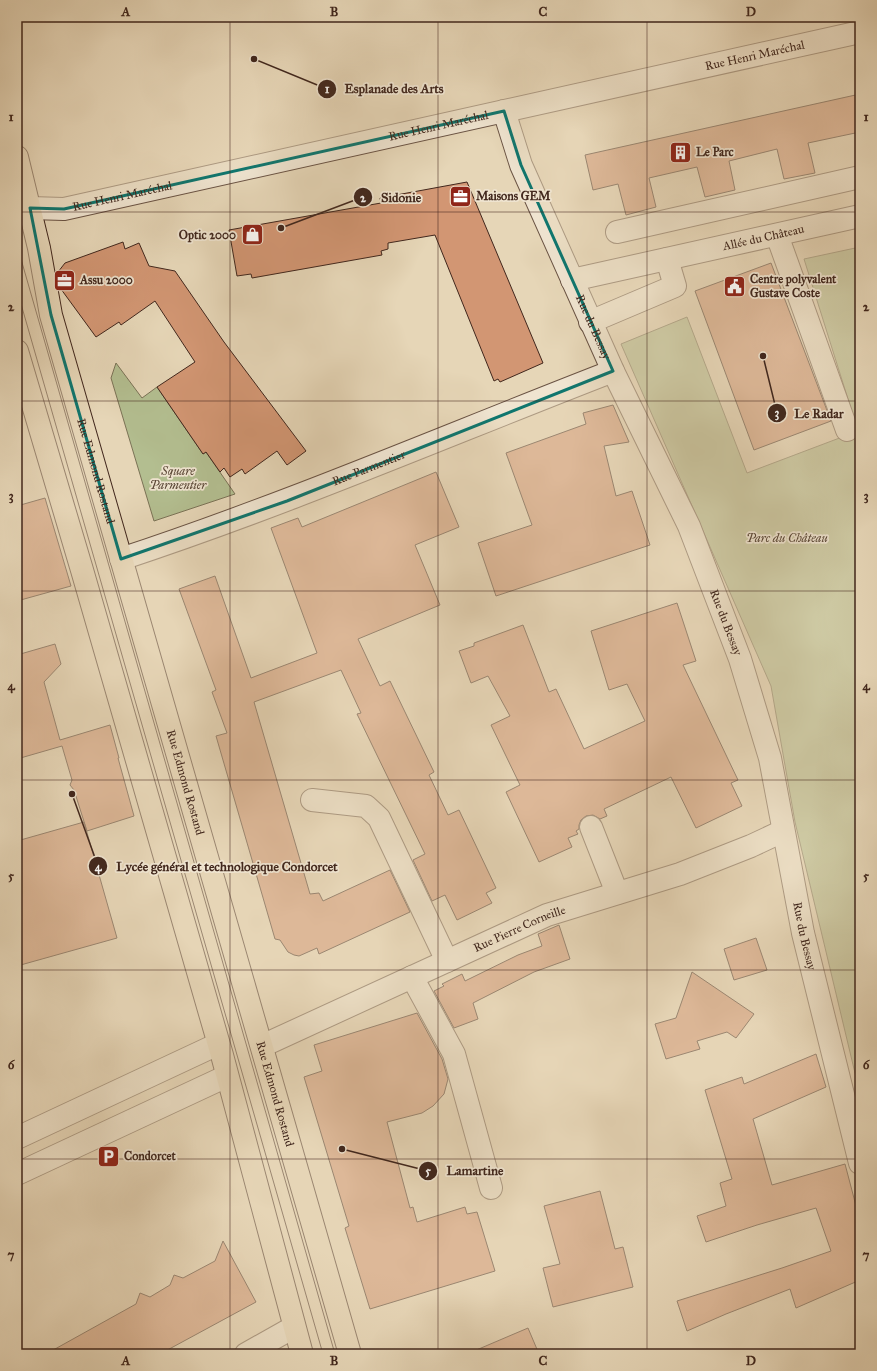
<svg xmlns="http://www.w3.org/2000/svg" width="877" height="1371" font-family="'IM FELL Great Primer',serif">
<rect width="100%" height="100%" fill="#e6d6b7"/>
<filter id="stains"><feTurbulence type="fractalNoise" baseFrequency=".005" numOctaves="4"/><feColorMatrix values="0 0 0 0 .2 0 0 0 0 .09 0 0 0 0 .02 0 0 0 .5 -.17"/></filter>
<radialGradient id="worn" r=".72"><stop offset=".6" stop-color="#630" stop-opacity="0"/><stop offset="1" stop-color="#630" stop-opacity=".3"/></radialGradient>
<path fill="#b3be90" stroke="#7a7256" d="M860 247V1094L795 822 771 686 621 344 687 317 747 473 858 431 804 259Z
M116 363 142 398 157 387 203 454 206 452 235 494 154 521 111 378Z"/>
<path fill="#d29673" stroke="#41271d" d="M860 94V132L808 143 815 173 784 179 777 149 729 161 735 190 705 197 697 167 649 178 656 207 626 215 618 184 593 190 585 155Z
M467 182 543 363 500 382 498 379 494 381 435 235 388 243V249L381 251 382 255 252 278 251 274 237 276 229 230 381 203 380 198Z
M123 242 125 249 139 243 149 266 175 271 224 342 306 451 287 465 277 451 245 474 242 469 230 477 224 468 220 472 206 452 203 454 157 387 195 362 155 301 121 325 119 322 96 337 58 285V272L65 263Z
M771 263 831 421 754 450 695 291Z
M613 405 629 442 604 446 616 496 632 491 650 545 496 596 478 543 532 525 506 453 586 424 583 413Z
M436 472 459 527 415 545 440 605 358 639 380 686 390 681 434 772 429 775 448 815 459 810 496 888 486 893 492 903 457 920 445 895 432 901 413 860 425 854 357 714 361 713 341 670 254 702 310 894 319 893 323 901 390 870 410 912 319 954 317 948 299 956 294 955 288 952 280 940 275 939 216 736 227 733 212 692 216 690 179 589 215 576 251 678 317 653 271 528 298 518 302 527Z
M45 498 71 586 17 601V506Z
M677 603 696 661 683 665 738 780 731 783 742 806 696 828 671 777 604 809 607 816 600 819 593 815 586 816 581 820 579 825V829L576 831 578 834 568 838 572 847 539 862 506 792 520 785 491 725 510 716 488 676 471 683 459 651 474 646V643L523 625 549 692 556 689 584 749 645 721 627 684 609 690 591 631Z
M55 644 61 664 44 682 60 740 110 725 119 758H118L134 816 87 831 74 790 70 785 72 780 62 746 17 759V655Z
M84 822 117 938 17 966V841Z
M559 925 570 959 534 972 473 1003 478 1019 454 1028 434 991 444 986 442 984 462 974 465 981 518 955 542 946 538 934Z
M756 938 767 970 734 980 724 949Z
M692 972 754 1014 736 1038 727 1032 697 1041 700 1049 666 1059 655 1024 676 1018Z
M417 1013 442 1059 448 1079 444 1094 433 1106 422 1113 387 1122 410 1208 413 1207 417 1222 465 1207 467 1214 477 1212 495 1271 370 1309 345 1228 349 1226 304 1077 322 1071 314 1045Z
M816 1054 826 1087 753 1119 772 1185 845 1164 860 1221V1280L796 1308 790 1289 726 1314 687 1331 677 1301 782 1268 831 1251 816 1208 757 1225 706 1242 697 1216 726 1206 720 1183 732 1179 705 1090 742 1077 744 1084Z
M600 1191 615 1249 623 1247 633 1287 553 1307 543 1268 560 1264 544 1206Z
M223 1241 256 1302 160 1354H46L136 1304 140 1293 150 1297 170 1285 174 1275 183 1278 215 1261Z
M528 1328 539 1354H467Z"/>
<g fill="none" stroke-linecap="round" stroke-linejoin="round">
<defs>
<g id="minor">
<path id="s1" d="M504 111 521 165 613 371 689 526 740 659 770 758 803 933 860 1163"/>
<path id="s2" d="M17 211 30 208 64 209 860 32"/>
<path d="M617 232 860 177"/>
<path d="M777 235 847 430"/>
<path id="s3" d="M572 280 860 216"/>
<path d="M590 322 675 286 667 259"/>
<path id="s4" d="M121 559C288 504 450 434 613 371"/>
<path d="M312 800 366 806 379 818 447 961"/>
<path d="M591 827 617 893"/>
<path d="M412 977 454 1054 491 1188"/>
<path id="s5" d="M262 1046 547 915 680 874 751 846 783 831"/>
<path d="M17 1138 218 1044"/>
<path d="M17 1174 227 1076"/>
<path d="M246 1354 294 1327"/>
</g>
<g id="major">
<path id="s6" d="M17 157 39 248 51 315 350 1354"/>
<path d="M17 351 82 570 222 1055 302 1354"/>
</g>
</defs>
<use href="#minor" stroke="#6a5344" stroke-width="24"/>
<use href="#major" stroke="#41271d" stroke-width="24"/>
<use href="#minor" stroke="#efe4d0" stroke-width="22"/>
<use href="#major" stroke="#e6d6b7" stroke-width="22"/>
<path stroke="#41271d" stroke-width="1" d="M17 245 335 1354
M17 290 323 1354"/>
</g>
<path d="M0 0H877V1371H0ZM504 111 521 165 613 371 287 501 121 559 51 315 30 208 64 209Z" fill="#e6d6b7" fill-opacity=".55" fill-rule="evenodd"/>
<path fill="none" stroke="#0f766e" stroke-width="3" stroke-linejoin="round" d="M504 111 521 165 613 371 287 501 121 559 51 315 30 208 64 209Z"/>
<path fill="none" stroke="#41271d" stroke-width="1" stroke-opacity="0.55" d="M230 17V1354M438 17V1354M647 17V1354M17 212H860M17 401H860M17 591H860M17 780H860M17 970H860M17 1159H860"/>
<defs>
<symbol id="building-square" viewBox="-11 -11 22 22"><rect x="-9" y="-9" width="18" height="18" rx="4" fill="#8f2418" stroke="#efe4d0"/><path d="M-4-6H4V6H1V3H-1V6H-4ZM-2.5-4.3h1.7v1.8h-1.7ZM.8-4.3h1.7v1.8H.8ZM-2.5-1h1.7V.8h-1.7ZM.8-1h1.7V.8H.8Z" fill="#fff"/></symbol>
<symbol id="office-square" viewBox="-11 -11 22 22"><rect x="-9" y="-9" width="18" height="18" rx="4" fill="#8f2418" stroke="#efe4d0"/><path d="M-6-3h4V-5.5h4V-3h4V5H-6ZM-1-4.5V-3h2v-1.5ZM-6 0V1H6V0Z" fill="#fff"/></symbol>
<symbol id="shop-square" viewBox="-11 -11 22 22"><rect x="-9" y="-9" width="18" height="18" rx="4" fill="#8f2418" stroke="#efe4d0"/><path d="M-5-2.5h2.3a2.7 3.5 0 0 1 5.4 0H5L5.5 6h-11ZM-1.5-2.5h3a1.5 2.3 0 0 0-3 0Z" fill="#fff"/></symbol>
<symbol id="civic-square" viewBox="-11 -11 22 22"><rect x="-9" y="-9" width="18" height="18" rx="4" fill="#8f2418" stroke="#efe4d0"/><path d="M-.6-6.5H3V-4.5H.6V-3L4-1V1h2V6H-6V1h2V-1L-.6-3ZM-1.2 2.5V6h2.4V2.5Z" fill="#fff"/></symbol>
<symbol id="parking-square" viewBox="-11 -11 22 22"><rect x="-9" y="-9" width="18" height="18" rx="4" fill="#8f2418" stroke="#efe4d0"/><path d="M-3.5-5.5H1a3.5 3.5 0 0 1 0 7H-1V5.5H-3.5ZM-1-3.4V-.6H.8a1.4 1.4 0 0 0 0-2.8Z" fill="#fff"/></symbol>
</defs>
<g fill-rule="evenodd">
<use href="#building-square" x="668" y="140" width="25" height="25"/>
<use href="#office-square" x="448" y="184" width="25" height="25"/>
<use href="#shop-square" x="240" y="222" width="25" height="25"/>
<use href="#office-square" x="52" y="268" width="25" height="25"/>
<use href="#civic-square" x="722" y="274" width="25" height="25"/>
<use href="#parking-square" x="96" y="1144" width="25" height="25"/>
</g>
<g text-anchor="middle" dominant-baseline="central" stroke-width="3.5" stroke-linejoin="round" paint-order="stroke">
<g font-size="12" fill="#41271d" stroke="#efe4d0">
<text stroke="none"><textPath href="#s2" startOffset="755">Rue Henri Maréchal</textPath></text>
<text stroke="none"><textPath href="#s2" startOffset="431">Rue Henri Maréchal</textPath></text>
<text stroke="none"><textPath href="#s2" startOffset="107">Rue Henri Maréchal</textPath></text>
<text stroke="none"><textPath href="#s3" startOffset="196">Allée du Château</textPath></text>
<text stroke="none"><textPath href="#s1" startOffset="234">Rue du Bessay</textPath></text>
<text stroke="none"><textPath href="#s4" startOffset="264">Rue Parmentier</textPath></text>
<text stroke="none"><textPath href="#s6" startOffset="324">Rue Edmond Rostand</textPath></text>
<text stroke="none"><textPath href="#s1" startOffset="558">Rue du Bessay</textPath></text>
<text stroke="none"><textPath href="#s6" startOffset="648">Rue Edmond Rostand</textPath></text>
<text stroke="none"><textPath href="#s5" startOffset="283">Rue Pierre Corneille</textPath></text>
<text stroke="none"><textPath href="#s1" startOffset="882">Rue du Bessay</textPath></text>
<text stroke="none"><textPath href="#s6" startOffset="972">Rue Edmond Rostand</textPath></text>
</g>
<g font-size="12" font-weight="bold" fill="#41271d" stroke="#efe4d0" text-anchor="start">
<text x="696" y="152">Le Parc</text>
<text x="476" y="196">Maisons GEM</text>
<text x="236" y="235" text-anchor="end">Optic 2000</text>
<text x="750" y="279">Centre polyvalent<tspan x="750" dy="14">Gustave Coste</tspan></text>
<text x="80" y="280">Assu 2000</text>
<text x="124" y="1156">Condorcet</text>
</g>
<g font-size="12" font-style="italic" fill="#584534" stroke="#efe4d0">
<text x="178" y="471">Square<tspan x="178" dy="14">Parmentier</tspan></text>
<text x="787" y="538">Parc du Château</text>
</g>
</g>
<path fill="none" stroke="#41271d" stroke-width="1.5" d="M254 59L327 89M281 228L363 197M763 356L777 413M72 794L98 866M342 1149L428 1171"/>
<g fill="#41271d" stroke="#efe4d0" stroke-width="1.5">
<circle cx="254" cy="59" r="4"/>
<circle cx="281" cy="228" r="4"/>
<circle cx="763" cy="356" r="4"/>
<circle cx="72" cy="794" r="4"/>
<circle cx="342" cy="1149" r="4"/>
<circle cx="327" cy="89" r="10"/>
<circle cx="363" cy="197" r="10"/>
<circle cx="777" cy="413" r="10"/>
<circle cx="98" cy="866" r="10"/>
<circle cx="428" cy="1171" r="10"/>
</g>
<g font-size="12" text-anchor="middle" font-weight="bold" fill="#fff">
<text x="327" y="93">1</text>
<text x="363" y="202">2</text>
<text x="777" y="417">3</text>
<text x="98" y="871">4</text>
<text x="428" y="1175">5</text>
</g>
<g font-size="13" text-anchor="middle" font-weight="bold" fill="#41271d" stroke="#efe4d0" stroke-width="3.5" stroke-linejoin="round" paint-order="stroke">
<text x="394" y="93">Esplanade des Arts</text>
<text x="401" y="202">Sidonie</text>
<text x="819" y="418">Le Radar</text>
<text x="227" y="871">Lycée général et technologique Condorcet</text>
<text x="475" y="1175">Lamartine</text>
</g>
<rect width="877" height="1371" fill="none" stroke="#e6d6b7" stroke-width="44"/>
<rect x="22" y="22" width="833" height="1327" fill="none" stroke="#41271d" stroke-width="1.5"/>
<g font-size="13" text-anchor="middle" font-weight="bold" fill="#41271d">
<text x="126" y="16">A</text>
<text x="334" y="16">B</text>
<text x="543" y="16">C</text>
<text x="751" y="16">D</text>
<text x="11" y="121">1</text>
<text x="866" y="121">1</text>
<text x="11" y="311">2</text>
<text x="866" y="311">2</text>
<text x="11" y="500">3</text>
<text x="866" y="500">3</text>
<text x="11" y="690">4</text>
<text x="866" y="690">4</text>
<text x="11" y="880">5</text>
<text x="866" y="880">5</text>
<text x="11" y="1069">6</text>
<text x="866" y="1069">6</text>
<text x="11" y="1259">7</text>
<text x="866" y="1259">7</text>
<text x="126" y="1365">A</text>
<text x="334" y="1365">B</text>
<text x="543" y="1365">C</text>
<text x="751" y="1365">D</text>
</g>
<rect width="100%" height="100%" filter="url(#stains)"/>
<rect width="100%" height="100%" fill="url(#worn)"/>
</svg>
